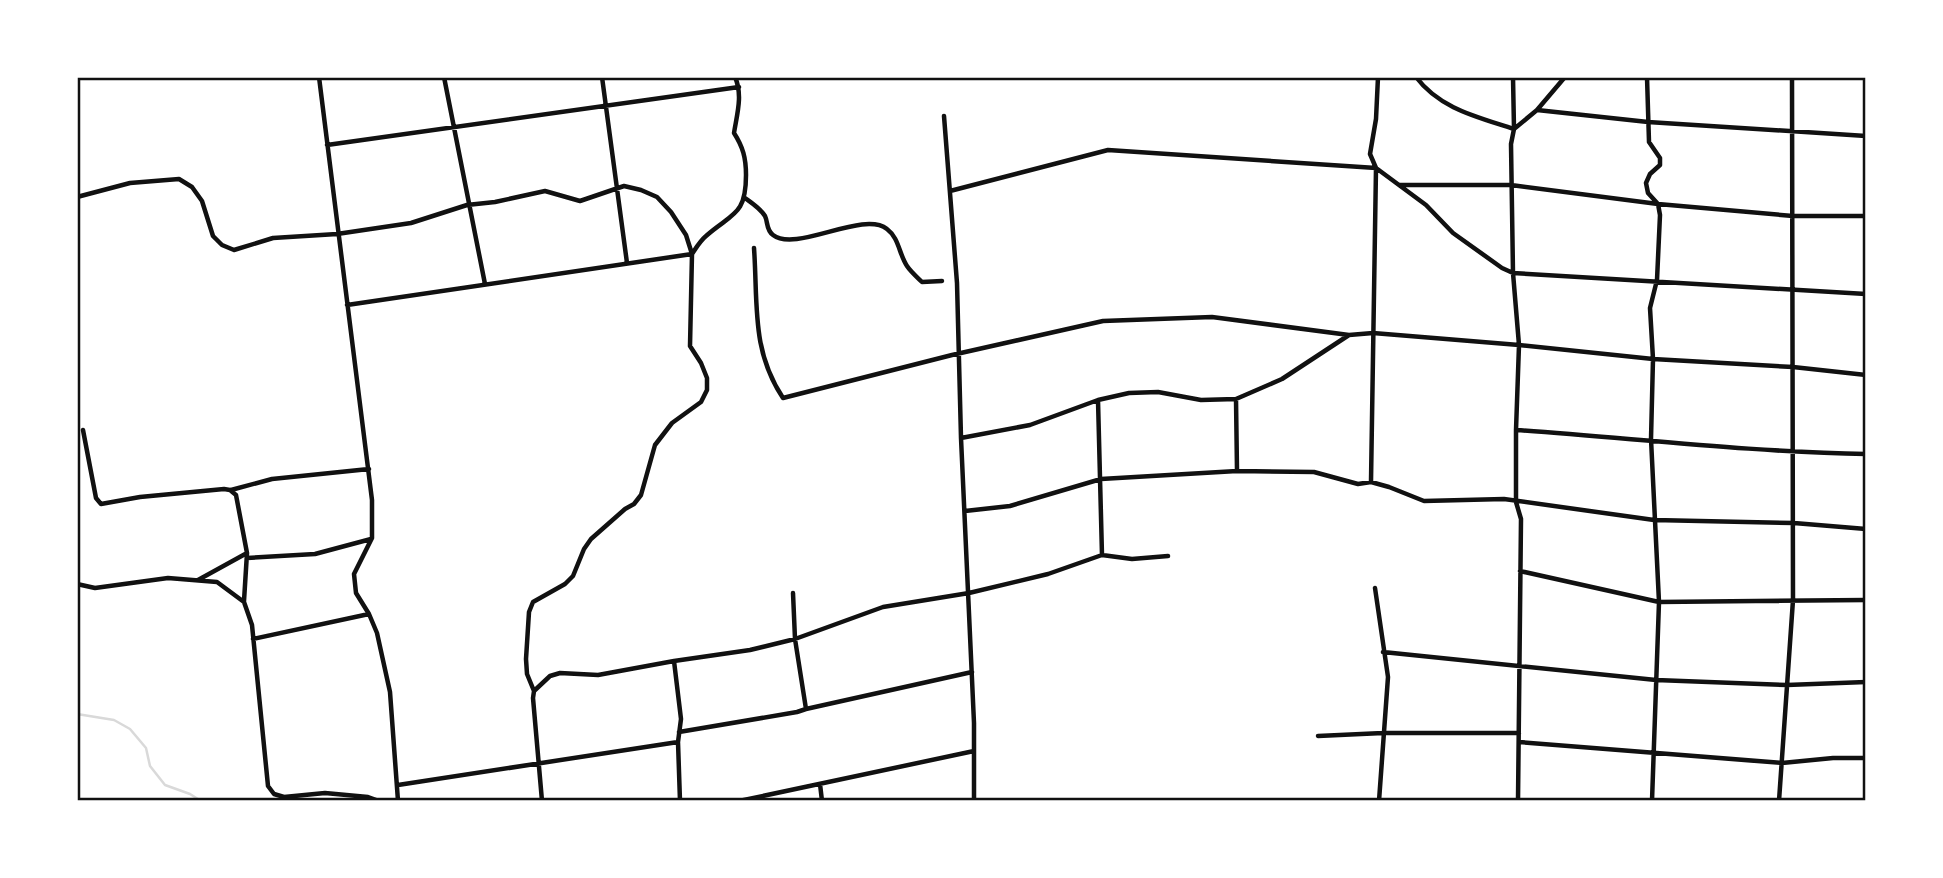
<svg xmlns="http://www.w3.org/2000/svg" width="1943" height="878" font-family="'PT Sans Narrow',sans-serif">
<rect width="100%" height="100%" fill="#fff"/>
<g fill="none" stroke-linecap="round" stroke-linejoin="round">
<path stroke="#d9d9d9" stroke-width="2.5" d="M77 714 114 720 130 729 146 748 150 766 165 785 190 794 201 801"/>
<path stroke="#111" stroke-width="4.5" d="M319 77 372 500V538L354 574 356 593 369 614 377 633 390 692 398 801
M444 77 485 284
M602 77 627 263
M1378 77 1376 119 1370 154 1376 168 1426 205 1453 233 1502 268 1513 273 1866 294
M1416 77C1440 109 1478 117 1514 129L1513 77
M1647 77 1649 142 1660 158V165L1650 174 1646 183 1648 193 1658 204 1660 215 1657 280 1650 308 1653 359 1651 439 1659 602 1652 801
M1537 110 1648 122 1866 136
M944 116 957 283 961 438 974 723V801
M327 145 739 87
M1400 185H1511L1658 204 1793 216H1866
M950 191 1108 150 1376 168 1371 482
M77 197 130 183 179 179 192 187 202 201 213 236 222 245 234 250 273 238 337 234 411 223 467 205 495 202 545 191 580 201 624 186 641 190 657 197 671 212 686 235 692 254 690 346 701 363 707 378V390L701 402 672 423 655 445 641 495 634 504 625 509 591 539 584 549 573 576 565 584 533 602 529 612 526 659 527 674 534 691
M745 198C752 203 760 208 765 216 768 222 766 230 773 235 796 253 863 210 887 229 899 238 899 254 907 266 911 272 917 277 922 282L942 281
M754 248C758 304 751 350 783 398L952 355 1103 321 1212 317 1349 335
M347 305 692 254C696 248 700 241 706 236 732 213 746 216 746 175 746 158 743 147 734 133 737 114 743 95 735 77
M1236 399 1237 471
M1098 400 1102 555
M83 430 96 498 101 504 140 497 224 489 230 490 236 495 247 553 244 601
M1516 430C1632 438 1749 452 1866 454
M961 438 1030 425 1098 400 1129 393 1158 392 1201 400 1236 399 1282 379 1349 335 1373 333 1519 345 1653 359 1793 367 1866 375
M231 490 272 479 369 469
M965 511 1010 506 1101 479 1237 471 1314 472 1358 484 1371 482 1389 487 1424 501 1504 499 1654 520 1794 523 1866 529
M247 558 315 554 371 539
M1520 571 1659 602 1866 600
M198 580 247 553
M77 584 95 588 168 578 217 582 244 602 252 625 268 786 274 794 284 797 325 793 368 797 379 801
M1375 588 1388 677 1379 801
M253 639 369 614
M1383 652 1656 680 1787 685 1866 682
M674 661 681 719 678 742 680 801
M806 709 972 672
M679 732 797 712 806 709 795 639 793 593
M1318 736 1383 733H1519
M1519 742 1782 763 1833 758H1866
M820 784 822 801
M398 785 678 742
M542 801 533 698 534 691 550 676 560 673 598 675 674 661 750 650 795 639 883 607 969 593 1048 574 1102 555 1132 559 1168 556
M739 801 974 751
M1518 801 1521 519 1516 502V430L1519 345 1513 273 1511 144 1514 129 1537 110 1565 77
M1779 801 1793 600 1792 77"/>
</g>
<rect width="1943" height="878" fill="none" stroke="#ffffff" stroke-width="158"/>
<rect x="79" y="79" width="1785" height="720" fill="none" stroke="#111" stroke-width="2.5"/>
</svg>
